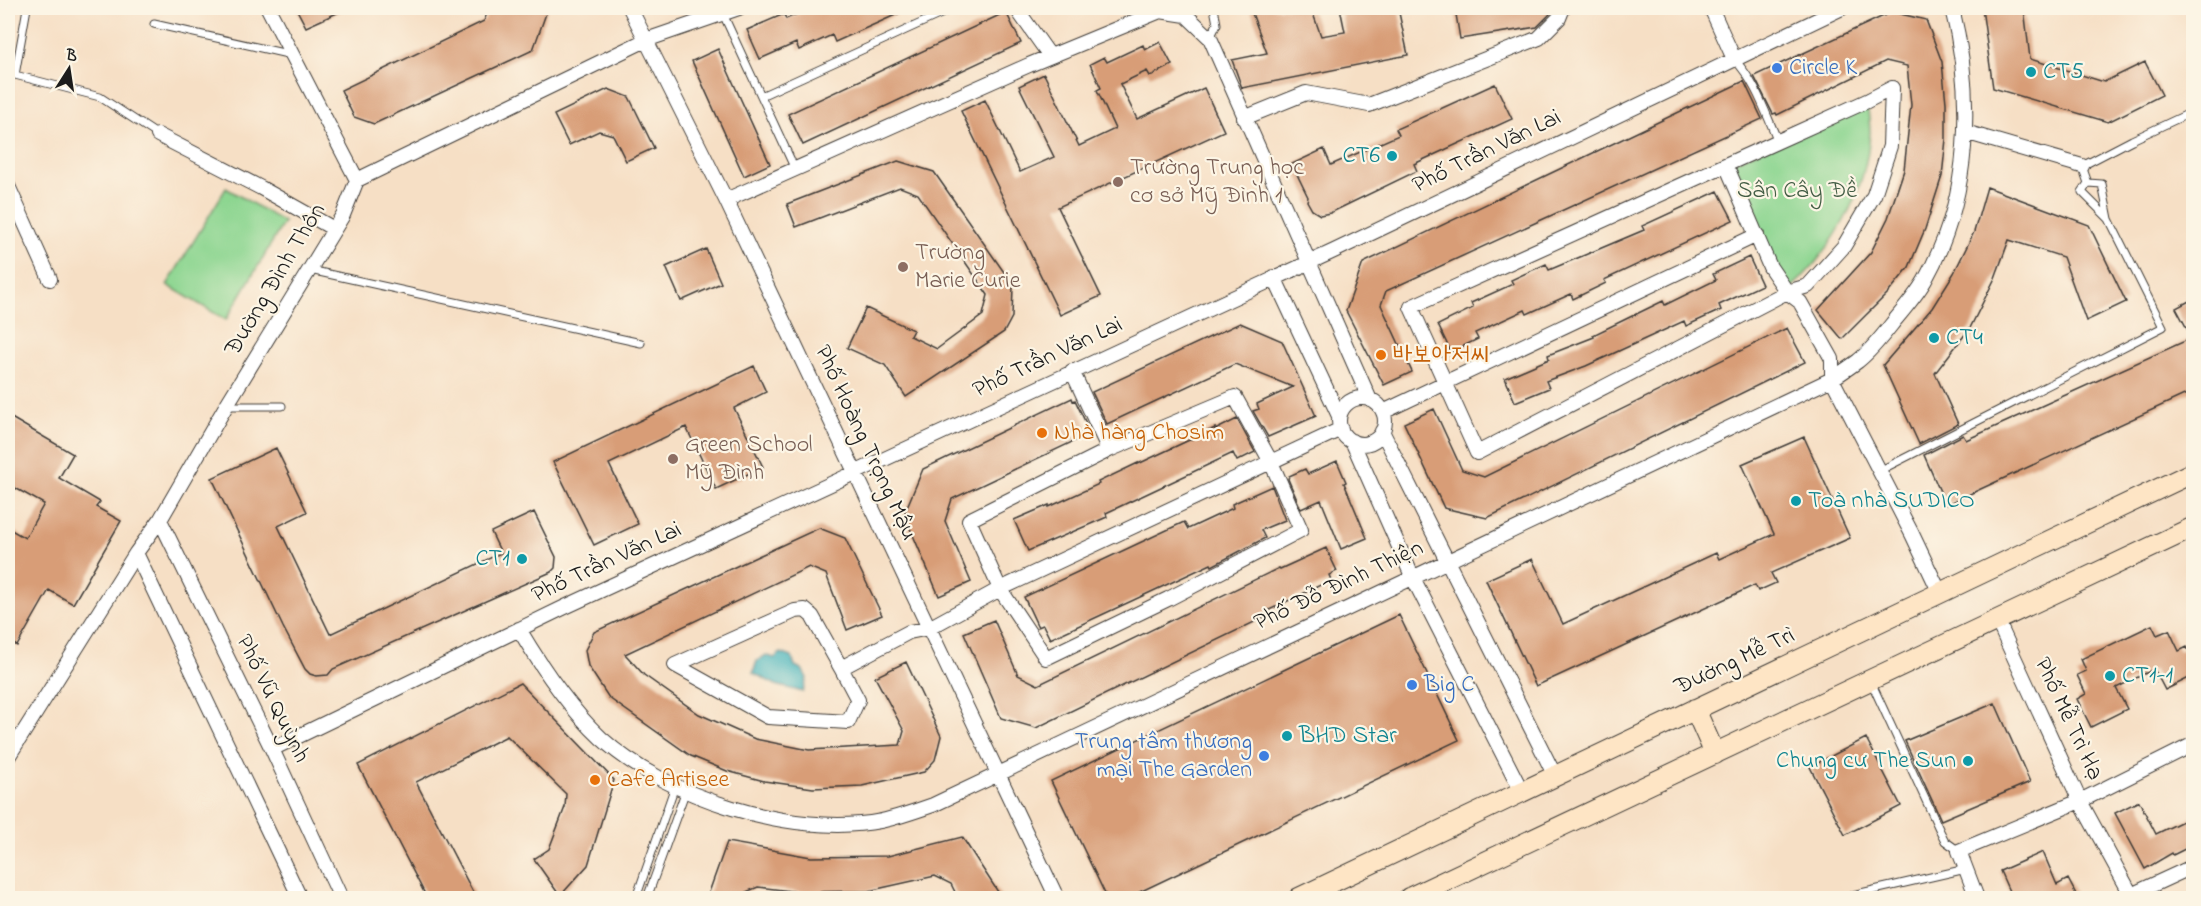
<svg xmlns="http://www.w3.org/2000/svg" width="2201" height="906" font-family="'Indie Flower','Poor Story',sans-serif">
<rect width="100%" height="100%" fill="#fcf5e5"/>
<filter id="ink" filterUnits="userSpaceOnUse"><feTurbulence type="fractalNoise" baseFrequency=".0167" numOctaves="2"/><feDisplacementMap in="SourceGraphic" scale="12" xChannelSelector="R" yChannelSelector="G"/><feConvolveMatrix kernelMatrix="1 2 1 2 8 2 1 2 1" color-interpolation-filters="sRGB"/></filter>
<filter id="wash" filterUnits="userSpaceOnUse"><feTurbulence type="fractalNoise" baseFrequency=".008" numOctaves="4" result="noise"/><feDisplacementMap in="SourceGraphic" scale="24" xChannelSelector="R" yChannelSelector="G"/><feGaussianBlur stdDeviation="1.35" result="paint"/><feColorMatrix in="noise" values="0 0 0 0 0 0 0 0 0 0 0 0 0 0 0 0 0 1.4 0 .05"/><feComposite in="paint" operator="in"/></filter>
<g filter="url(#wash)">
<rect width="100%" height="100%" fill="#f6dfc5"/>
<path fill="#8cd590" stroke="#547856" stroke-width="1.5" d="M1867 101C1868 112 1870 123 1870 133 1866 195 1832 252 1787 292L1726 165Z
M226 188 284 222 226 320 167 285Z"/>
<path fill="#42b2bb" stroke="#2f676c" stroke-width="1.5" d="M781 653 792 657 795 666 802 669 807 678 803 692 776 685 753 673 757 661 766 655 774 658Z"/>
<g id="blocks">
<path fill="#d89d77" d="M296 8H348L306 27Z
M489 8H548L533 50 374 124 354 117 341 90 484 21Z
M811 8H911L835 42 832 35 799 50 796 43 760 59 747 30 784 14 786 19Z
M1250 8H1311L1321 36 1345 32 1340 8H1398L1408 55 1242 88 1232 60 1267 53Z
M1455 8H1549L1550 14 1537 27 1460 39Z
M1982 8H2024L2030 59 2104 82 2145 62 2162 95 2108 122 1993 88Z
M1006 12 1021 43 803 145 788 114Z
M1892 12 1926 20 1942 62 1946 103V139L1942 176 1925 229 1909 267 1889 292 1842 339 1818 310 1871 252 1888 218 1904 170 1911 105 1907 66 1886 61 1777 115 1776 113 1773 114 1754 76Z
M1160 42 1172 65 1150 76 1147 71 1120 84 1137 119 1204 88 1224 131 1058 207 1101 296 1060 315 961 111 985 100 1020 172 1054 157 1019 86 1044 74 1079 146 1115 129 1097 90 1101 88 1090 64 1104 57 1107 62 1143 45 1145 50Z
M718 49 770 164 744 176 692 61Z
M1744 81 1762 119 1386 291 1381 305 1412 372 1384 385 1346 311 1363 263Z
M1495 84 1512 119 1414 164 1417 171 1330 213 1320 215 1312 210 1307 201 1308 197 1292 164 1324 149 1331 165 1399 135 1396 129Z
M608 89 629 97 654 148 626 161 613 135 599 131 569 145 554 115Z
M898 161 934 172 1013 285 1012 317 1004 332 906 397 885 365 847 348 866 308 913 330 910 336 937 349 983 315 988 295 918 194 900 187 796 227 787 204Z
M1987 187 2089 225 2126 302 2086 321 2063 257 2009 240 1995 278 1970 328 1935 373 1958 424 1919 444 1883 365 1932 308 1954 273 1974 232Z
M1718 191 1733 220 1604 280 1606 283 1573 299 1571 294 1527 314 1525 310 1475 333 1478 339 1451 352 1438 325 1473 308 1471 303 1513 284 1511 280 1546 264 1549 270 1592 252 1644 230 1642 226Z
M706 249 721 283 681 301 666 267Z
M1749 257 1762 285 1719 305 1721 310 1686 326 1684 321 1586 366 1546 381 1549 388 1515 402 1505 378 1549 359 1548 355 1594 337 1593 335 1624 320 1663 301 1665 305 1716 280 1713 274Z
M2193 299V391L1946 505 1924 455 1963 435 1966 440 2192 338 2176 308Z
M1240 323 1282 341 1316 416 1268 437 1253 411 1259 409 1257 404 1293 387 1235 364 1107 424 1092 392Z
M1787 328 1805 362 1487 518 1444 508 1404 423 1434 409 1462 470 1484 477Z
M754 366 766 392 734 408 763 467 716 489 686 427 609 464 638 524 594 545 553 462Z
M1072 398 1073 401 1075 400 1090 432 1089 434 952 499 945 521 971 582 939 596 904 514 923 469Z
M8 416 73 454 59 478 100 502 96 507 121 521 73 604 49 590 17 646 8 640V528L25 538 44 504 8 484Z
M1237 419 1255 452 1237 461 1233 453 1106 513 1107 517 1028 551 1014 520 1049 505V507L1099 484 1098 482 1138 463V464L1215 428V430Z
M1804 437 1850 538 1771 573 1776 583 1758 591 1755 585 1536 686 1486 580 1532 559 1563 624 1716 553 1719 559 1774 534 1742 464Z
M276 448 307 512 278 526 330 634 501 553 491 532 534 512 556 557 555 568 551 572 333 669 328 675 316 676 310 674 305 669 283 627 212 478Z
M1337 461 1346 482 1344 483 1367 538 1341 549 1321 500 1301 509 1288 479 1289 476 1305 469 1308 474Z
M1272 486 1285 520 1261 530 1265 538 1212 566 1211 564 1050 639 1043 625 1038 627 1024 597 1184 522 1188 529 1233 508 1232 504Z
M819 528 845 538 882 615 847 630 826 574 809 567 625 654 644 675 699 714 755 739 809 750 900 745 904 731 875 677 906 662 941 736 935 760 924 772 862 786 813 788 764 781 727 771 691 756 609 698 588 666 585 650 594 632Z
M1326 548 1337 571 1329 575 1331 580 1269 610 1271 614 1036 728 1001 718 964 633 994 620 1018 675 1038 685 1279 568 1280 569Z
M1399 615 1459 740 1127 898H1107L1051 781Z
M2152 625 2157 635 2169 630 2179 651 2187 647 2193 660V676L2165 690 2154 669 2116 688 2127 709 2091 727 2077 699 2086 694 2077 675 2086 671 2081 659Z
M520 683 614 780 588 865 560 896 534 859 549 849 565 807 566 794 507 736 416 782 476 898H427L358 765Z
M1995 703 2030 782 1941 820 1905 741Z
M1866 738 1901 806 1845 835 1810 767Z
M2139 801 2156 834 2193 816V845L2173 855 2172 853 2145 869 2115 813Z
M962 837 1002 898H958L951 884 935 876 868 891 799 892 758 887 746 892 744 898H707L727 842 811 857 888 856Z
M2043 852 2057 885 2068 879 2078 898H2012L2000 871Z"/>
</g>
</g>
<g filter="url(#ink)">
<use href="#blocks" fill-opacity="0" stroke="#3d3935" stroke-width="1.5"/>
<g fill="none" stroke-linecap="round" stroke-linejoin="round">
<defs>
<path id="service" d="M27 8 15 75 100 97 158 135
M723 14 795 169
M154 24 292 55
M1210 38 1217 24 1214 8
M1734 59C1756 82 1765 112 1778 141
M761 96 954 8
M2088 183 2082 166 2132 140 2194 111
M2088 183 2082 192 2109 219
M310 270 641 343
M228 406H282
M1879 471 2163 327 2109 219 2102 184 2088 183
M1871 682 1940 831 1945 841 1959 851
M636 898 675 786
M647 898 686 790
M1839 898 1966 869"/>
<path id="minor" d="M268 8 357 180
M630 8 726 200 1057 898
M1016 8 1050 56
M1711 8 1734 59
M1892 88 1890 146 1874 195 1844 246 1808 286 1787 292 1477 453 1411 307 1867 101Z
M1244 118 1306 93 1369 105 1539 38 1559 18 1563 8
M1965 132 2082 166
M158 135 261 188 334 229
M1726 165 1770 267 1787 292 1800 302 1832 359V379L1912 534 1940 593
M8 186 50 279
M726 200 1029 65 1160 11 1186 15 1210 38 1370 400
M1274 277 1339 416
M1072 371 1109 450
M1235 397 1271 462 1301 530 1168 599 1046 658 1000 589 969 520 1109 450Z
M1339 421a23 23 0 1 1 46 0a23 23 0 1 1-46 0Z
M1383 412 1757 235
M1382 431 1555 776
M1352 441 1412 576 1522 792
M160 520 272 749 341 898
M136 553 300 898
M519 629C542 668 568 707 601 738 665 797 794 838 881 821 899 817 916 811 933 805L1832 379C1841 373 1850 367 1858 361 1873 349 1884 334 1895 320 1906 307 1917 294 1925 280 1971 198 1974 97 1952 8
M841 668 858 700 848 722 768 717 675 665 795 611 805 610 812 616 841 668 909 632 929 628 1000 589 1341 429
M272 749 565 607 1334 251 1842 8
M8 757 136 553 160 520 226 406 343 215 357 180 646 40 739 8
M2131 895 2194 866
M1977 898 1959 851 2080 801 1998 622
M2133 898 2080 801 2194 744"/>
<path id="secondary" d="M1695 709 1715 754
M1299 898 2194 472
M1409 898 2194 527"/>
</defs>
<use href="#service" stroke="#3d3935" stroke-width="9"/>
<use href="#minor" stroke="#3d3935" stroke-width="16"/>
<use href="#secondary" stroke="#3d3935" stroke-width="22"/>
<use href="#service" stroke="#fff" stroke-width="7"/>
<use href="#minor" stroke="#fff" stroke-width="14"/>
<use href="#secondary" stroke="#fee5c5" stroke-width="20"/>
</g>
</g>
<g fill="#3f7fe0" stroke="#fcf5e5" stroke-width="2">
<circle cx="1777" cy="68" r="6"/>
<circle cx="1412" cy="685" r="6"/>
<circle cx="1264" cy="756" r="6"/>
</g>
<g fill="#0f9aa8" stroke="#fcf5e5" stroke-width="2">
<circle cx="2031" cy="72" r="6"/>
<circle cx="1392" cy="156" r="6"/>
<circle cx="1934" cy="338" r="6"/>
<circle cx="1796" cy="501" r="6"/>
<circle cx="522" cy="559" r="6"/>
<circle cx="2110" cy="676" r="6"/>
<circle cx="1287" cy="736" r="6"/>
<circle cx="1968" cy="761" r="6"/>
</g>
<g fill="#8d6e63" stroke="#fcf5e5" stroke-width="2">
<circle cx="1118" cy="182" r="6"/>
<circle cx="903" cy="267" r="6"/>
<circle cx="673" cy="459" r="6"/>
</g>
<g fill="#e8710a" stroke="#fcf5e5" stroke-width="2">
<circle cx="1381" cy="355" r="6"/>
<circle cx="1042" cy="433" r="6"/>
<circle cx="595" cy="780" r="6"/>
</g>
<g text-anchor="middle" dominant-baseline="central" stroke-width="4.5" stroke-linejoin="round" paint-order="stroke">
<g font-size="24" fill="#366cbe" stroke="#fcf5e5" text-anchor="start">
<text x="1789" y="68">Circle K</text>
<text x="1424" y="685">Big C</text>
<text x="1252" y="742" text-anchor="end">Trung tâm thương<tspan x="1252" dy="28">mại The Garden</tspan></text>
</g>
<g font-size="24" fill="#0d838f" stroke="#fcf5e5" text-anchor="start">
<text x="2043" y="72">CT5</text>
<text x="1380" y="156" text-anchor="end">CT6</text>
<text x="1946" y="338">CT4</text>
<text x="1808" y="501">Toà nhà SUDICO</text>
<text x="510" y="559" text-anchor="end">CT1</text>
<text x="2122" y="676">CT1-1</text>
<text x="1299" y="736">BHD Star</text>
<text x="1956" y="761" text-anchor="end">Chung cư The Sun</text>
</g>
<g font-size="24" fill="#1c1c1c" stroke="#fcf5e5">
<text transform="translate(1487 152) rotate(-26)">Phố Trần Văn Lai</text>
<text transform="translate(276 280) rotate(-59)">Đường Đình Thôn</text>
<text transform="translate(1048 358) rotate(-25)">Phố Trần Văn Lai</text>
<text transform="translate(865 443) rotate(65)">Phố Hoàng Trọng Mậu</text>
<text transform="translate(607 563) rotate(-25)">Phố Trần Văn Lai</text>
<text transform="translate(1339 586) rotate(-25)">Phố Đỗ Đình Thiện</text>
<text transform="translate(1735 662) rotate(-25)">Đường Mễ Trì</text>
<text transform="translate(272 699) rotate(64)">Phố Vũ Quỳnh</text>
<text transform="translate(2068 719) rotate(65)">Phố Mễ Trì Hạ</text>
</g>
<g font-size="24" fill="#785e54" stroke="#fcf5e5" text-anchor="start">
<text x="1130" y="168">Trường Trung học<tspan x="1130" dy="28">cơ sở Mỹ Đình 1</tspan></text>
<text x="915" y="253">Trường<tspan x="915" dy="28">Marie Curie</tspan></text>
<text x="685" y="445">Green School<tspan x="685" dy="28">Mỹ Đình</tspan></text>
</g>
<g font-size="24" fill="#435d45" stroke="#fcf5e5">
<text x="1797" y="191">Sân Cây Đề</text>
</g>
<g font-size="24" fill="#c56008" stroke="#fcf5e5" text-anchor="start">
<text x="1393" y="355">바보아저씨</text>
<text x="1054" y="433">Nhà hàng Chosim</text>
<text x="607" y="780">Cafe Artisee</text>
</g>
</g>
<rect width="2201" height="906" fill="none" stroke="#fcf5e5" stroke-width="30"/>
<g transform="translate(69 69) rotate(12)" stroke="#fcf5e5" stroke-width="4.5" paint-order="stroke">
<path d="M0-4.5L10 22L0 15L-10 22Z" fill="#1c1c1c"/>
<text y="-9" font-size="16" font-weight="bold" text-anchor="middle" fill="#1c1c1c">B</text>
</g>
</svg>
